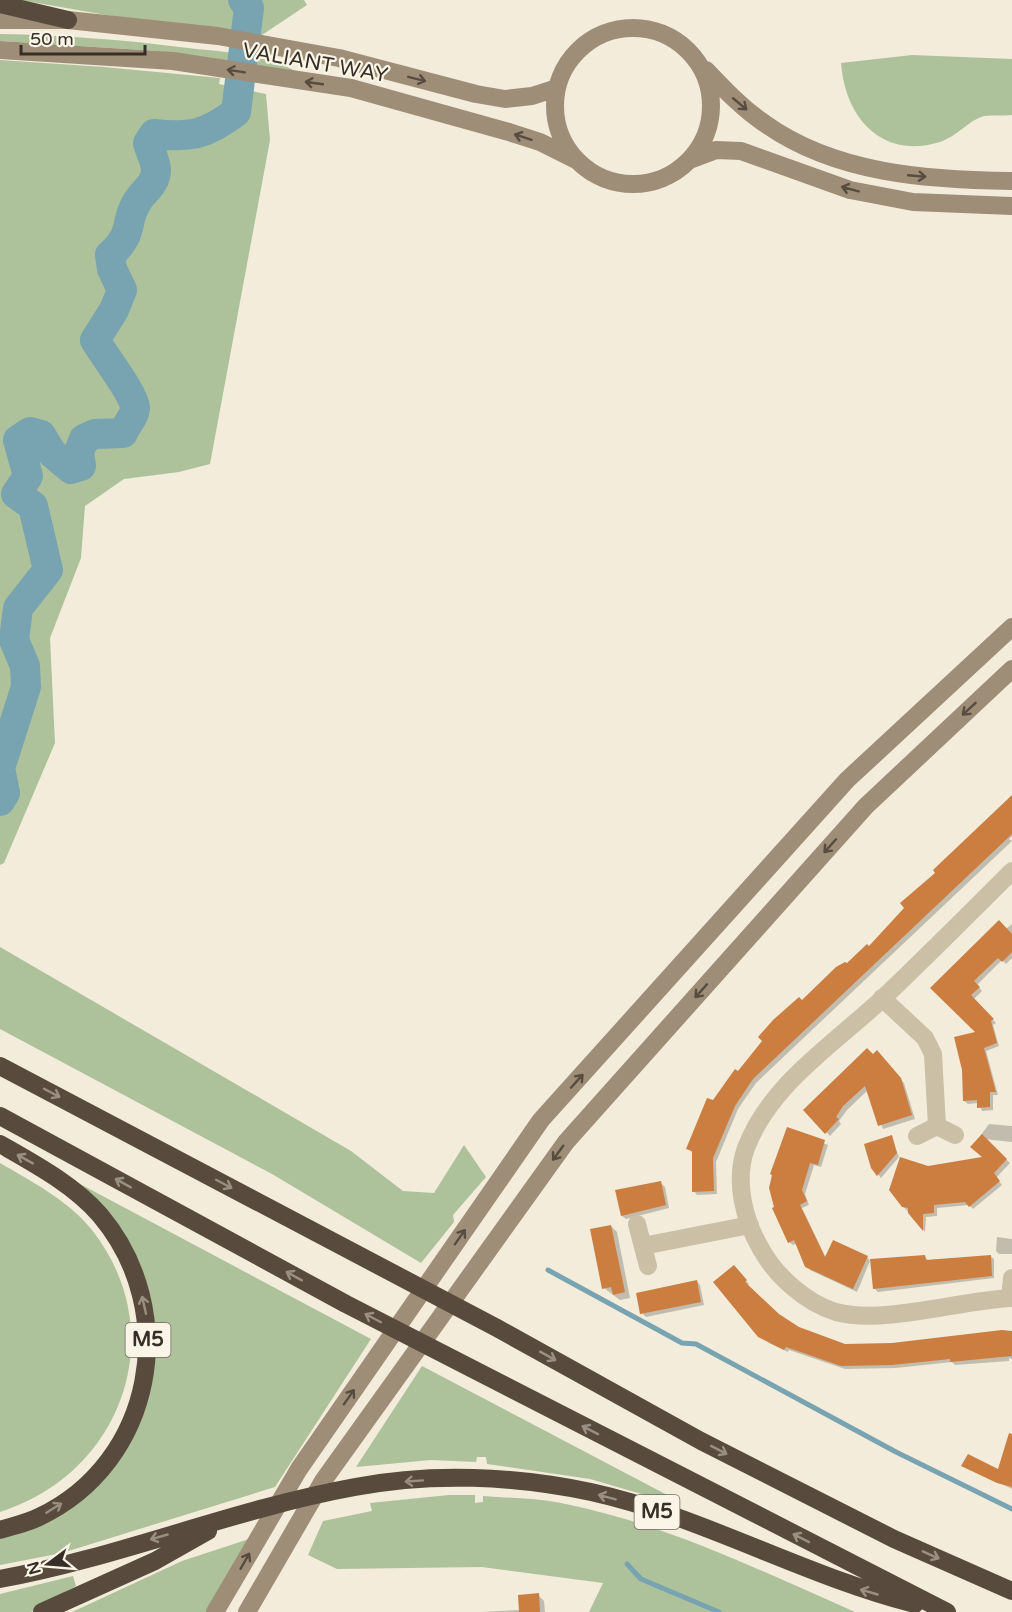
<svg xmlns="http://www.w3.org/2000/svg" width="1012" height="1612" font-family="'Varela Round',sans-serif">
<rect width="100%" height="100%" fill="#f3ecdb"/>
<path fill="#adc29a" d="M20 0H304L307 5 262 35 152 23Z
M0 34C63 35 126 40 188 48 223 52 265 53 295 71L158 51 0 41Z
M912 55 1012 59V115C1003 116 993 115 984 116 969 120 956 137 940 142 881 160 845 117 841 63Z
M0 60 104 67 220 78 219 84 266 94 270 140 210 464 179 472 124 479 85 506 81 558 50 638 55 743 4 863 0 865Z
M0 947 351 1151 403 1191 434 1193 464 1145 486 1177 453 1215 454 1222 421 1263 272 1174 0 1029Z
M0 1163C31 1181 69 1201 92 1230 173 1333 122 1474 0 1512Z
M67 1177 371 1339 275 1487 62 1553 0 1565V1538C24 1530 50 1523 71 1508 154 1448 179 1337 132 1247 118 1219 90 1198 67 1177Z
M422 1366 671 1497 669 1502 590 1479 487 1464 486 1457H477L476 1462 431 1460 356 1467Z
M449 1495H475V1503L483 1502V1496C509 1498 535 1498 561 1503 664 1523 759 1570 855 1612H589L603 1583 482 1567 337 1569 308 1555 323 1521 372 1511 370 1503Z
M249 1539 206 1612H72L182 1561Z
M73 1576 76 1586 31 1612H0V1594Z"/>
<path fill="#0003" d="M1012 797V836L1009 839 1012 841 756 1083 738 1109 716 1162 717 1194 697 1195 694 1191 693 1153 688 1149 713 1102 802 1002 869 948 937 873Z
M1012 924V958L1006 964 1002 960 977 985 982 991 973 1000 996 1023 993 1025 999 1046 986 1051 998 1095H993V1110L982 1111 979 1103 968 1104 964 1101 978 1033 933 988Z
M873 1055H880L904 1083 915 1119 883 1129 868 1090 847 1110 839 1121 841 1124 830 1136 805 1110Z
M989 1124 1012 1126V1142L984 1139 1010 1163 996 1178 1002 1185 973 1209 969 1205 937 1208V1216L926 1217 925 1232 903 1206 928 1167 985 1158 972 1147Z
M788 1129 828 1145 821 1167 814 1165 805 1194 809 1205 802 1208 826 1258 867 1257 870 1261 857 1292 810 1270 797 1243 793 1245 789 1242Z
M891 1137 899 1157 881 1178 872 1167Z
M661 1183 665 1187 669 1208 626 1219 622 1216 617 1191Z
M611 1226 617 1232 630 1298 620 1300 604 1288Z
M997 1237 1012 1239V1254H999L996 1251Z
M990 1256 994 1259V1278L878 1292 874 1288 925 1257 928 1260Z
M734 1267 749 1284 747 1286 778 1316 799 1329 845 1345H892L1012 1332V1359L1009 1358V1361L955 1365 952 1362 896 1368 845 1369 789 1350 788 1352 769 1343 732 1305Z
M697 1281 700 1285 704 1305 646 1317 642 1313Z
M1012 1445V1489L963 1466 999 1471Z
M538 1595 544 1601 545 1612H481L520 1610Z"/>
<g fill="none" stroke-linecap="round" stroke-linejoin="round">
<path stroke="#78a3b1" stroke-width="5" d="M548 1270 682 1343 696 1344 896 1452 1012 1509
M627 1564 641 1579 719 1612"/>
<path stroke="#78a3b1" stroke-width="30" d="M0 801 5 793 0 768 26 687 25 666 14 640 18 608 48 570 33 506 16 494 28 476 18 440 30 432 41 435 52 453 71 469 81 466 79 452 84 439 95 434 123 433C126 425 135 416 135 408 136 397 103 354 95 340L114 310 122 290 112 269 110 255C135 233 124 222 137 202 143 191 156 185 156 170 156 162 150 151 148 143L154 134C191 138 207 134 236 112L249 8 243 0"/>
</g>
<path fill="#cb7e40" d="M1012 795V834L753 1079 735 1106 713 1158 714 1191 692 1192V1151L686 1149 707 1098 713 1100 735 1069 738 1071 762 1041 758 1037 773 1020 799 997 802 1000 836 967 845 962 847 963 867 944 869 946 904 908 900 903 935 873 933 870Z
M999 920 1012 934V952L1002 962 998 958 979 976 974 981 980 987 971 995 994 1019 991 1021 997 1043 984 1048 996 1092H990V1107L977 1108V1100L963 1101 962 1070 954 1037 975 1032 930 988Z
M867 1048 873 1054 877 1050 901 1078 912 1115 878 1126 865 1086 843 1106 836 1117 839 1119 825 1134 803 1110Z
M787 1127 825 1140 818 1165 810 1163 802 1190 807 1201 800 1205 825 1257 833 1240 868 1256 853 1289 805 1267 794 1240 788 1243 772 1208 774 1207 769 1188 772 1175 770 1174Z
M982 1134 1007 1159 994 1173 1000 1181 969 1207 965 1202 934 1205V1213L923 1214V1231L908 1213V1208L902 1207 889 1190 900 1157 928 1166 982 1157 970 1147Z
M892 1135 897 1153 877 1176 871 1168 864 1144Z
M661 1181 666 1205 621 1216 615 1190Z
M611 1225 625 1292 613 1295 611 1287 602 1289 590 1229Z
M925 1255 926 1260 991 1255 992 1276 873 1289 870 1259Z
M734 1265 747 1280 745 1282 779 1314 799 1327 845 1344 892 1343 1002 1330 1012 1331V1356L950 1362V1359L892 1365 841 1366 786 1347 784 1350 758 1337 713 1282Z
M697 1280 701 1302 640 1314 636 1293Z
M1009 1433 1012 1434V1487L997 1483 961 1466 968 1454 998 1469Z
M539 1593 540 1612H519L518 1595Z"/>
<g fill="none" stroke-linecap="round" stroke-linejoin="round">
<path stroke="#cbbfa6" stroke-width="18" d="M1012 871C969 914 926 957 882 999 834 1044 770 1084 746 1148 734 1181 744 1220 761 1249 776 1276 806 1303 836 1312 884 1325 961 1300 1012 1298
M882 998 925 1038 933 1054 937 1126
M917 1136 937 1126 955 1135
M637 1224 648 1266
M643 1246 750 1225
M1010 1298 1012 1278"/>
<path stroke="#9f8e77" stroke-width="18" d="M0 20H68L218 36 339 58 476 94 505 99 532 96 557 88
M555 106a78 78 0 1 1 156 0a78 78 0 1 1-156 0Z
M0 50 173 61 351 88 509 132 540 142 576 160
M706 70C724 89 742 108 764 123 835 174 928 180 1012 181
M692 159 716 150 741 151 850 190 913 202 1012 206
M215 1612 299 1469 541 1120 847 780 1012 627
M247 1612 323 1481 566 1142 866 806 1012 669"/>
<path stroke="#584b3e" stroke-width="18" d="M0 4 68 20
M0 1066 497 1328 701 1441 894 1539 1012 1591
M0 1116 346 1304 947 1612
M0 1144C35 1164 74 1185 100 1215 181 1311 155 1462 39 1517 27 1523 13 1526 0 1530
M0 1579C120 1557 234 1509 355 1487 432 1472 515 1476 591 1492 701 1516 804 1576 915 1604
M42 1612 155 1561 208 1531"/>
</g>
<defs><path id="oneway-shaft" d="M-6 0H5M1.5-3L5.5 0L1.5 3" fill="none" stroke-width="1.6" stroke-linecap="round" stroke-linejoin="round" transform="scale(1.5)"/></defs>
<g stroke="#564c3f">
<use href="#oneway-shaft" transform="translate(236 71) rotate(-171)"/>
<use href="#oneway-shaft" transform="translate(417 79) rotate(14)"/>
<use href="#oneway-shaft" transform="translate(314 83) rotate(-172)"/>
<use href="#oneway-shaft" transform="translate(740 104) rotate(40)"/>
<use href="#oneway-shaft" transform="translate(523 137) rotate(-162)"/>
<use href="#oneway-shaft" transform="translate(917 176) rotate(5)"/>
<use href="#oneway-shaft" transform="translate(850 189) rotate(-165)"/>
<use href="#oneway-shaft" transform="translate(969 709) rotate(137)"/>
<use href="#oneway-shaft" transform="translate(830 846) rotate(132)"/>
<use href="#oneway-shaft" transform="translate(701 991) rotate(132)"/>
<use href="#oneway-shaft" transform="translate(577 1081) rotate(-48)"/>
<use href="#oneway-shaft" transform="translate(558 1153) rotate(126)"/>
<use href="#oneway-shaft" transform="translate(460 1237) rotate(-55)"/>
<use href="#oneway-shaft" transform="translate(349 1397) rotate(-55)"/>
<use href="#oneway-shaft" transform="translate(245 1561) rotate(-60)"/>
</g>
<g stroke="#998f82">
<use href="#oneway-shaft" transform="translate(52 1093) rotate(28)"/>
<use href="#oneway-shaft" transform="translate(25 1159) rotate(-151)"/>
<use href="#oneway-shaft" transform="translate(123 1183) rotate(-151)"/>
<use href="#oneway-shaft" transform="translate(224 1184) rotate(28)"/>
<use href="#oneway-shaft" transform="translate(294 1276) rotate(-151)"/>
<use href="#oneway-shaft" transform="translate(144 1305) rotate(-103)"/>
<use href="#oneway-shaft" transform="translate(373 1318) rotate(-152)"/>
<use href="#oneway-shaft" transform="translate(548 1356) rotate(29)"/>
<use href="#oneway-shaft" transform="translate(590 1430) rotate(-153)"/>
<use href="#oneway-shaft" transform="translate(719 1450) rotate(27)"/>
<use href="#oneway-shaft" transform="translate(414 1481) rotate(176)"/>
<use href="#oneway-shaft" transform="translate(607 1497) rotate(-165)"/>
<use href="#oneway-shaft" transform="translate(54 1508) rotate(-32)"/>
<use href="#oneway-shaft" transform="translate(159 1537) rotate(164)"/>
<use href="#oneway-shaft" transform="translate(801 1538) rotate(-153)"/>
<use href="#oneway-shaft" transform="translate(931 1555) rotate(24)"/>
<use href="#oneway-shaft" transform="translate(869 1592) rotate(-164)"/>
</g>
<g text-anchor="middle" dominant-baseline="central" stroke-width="4.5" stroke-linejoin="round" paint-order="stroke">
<g fill="#faf5e7" stroke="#726a61" stroke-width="1.5">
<rect x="125.5" y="1323" width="45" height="34" rx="4.5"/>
<rect x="634.5" y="1495" width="45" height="34" rx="4.5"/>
</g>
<g font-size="20" font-weight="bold" fill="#372f27">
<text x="148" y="1340">M5</text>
<text x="657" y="1512">M5</text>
</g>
<g font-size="21" fill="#372f27" stroke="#faf5e7">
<text transform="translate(315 63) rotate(10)">VALIANT WAY</text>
</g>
</g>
<g transform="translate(48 1564) rotate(254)" stroke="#faf5e7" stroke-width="4.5" paint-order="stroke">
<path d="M0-4.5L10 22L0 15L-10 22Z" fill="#372f27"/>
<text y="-9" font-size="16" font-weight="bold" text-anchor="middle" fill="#372f27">N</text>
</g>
<path d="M21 45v9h124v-9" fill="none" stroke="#372f27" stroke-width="3"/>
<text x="30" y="45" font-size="18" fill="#372f27" stroke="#faf5e7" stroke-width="4.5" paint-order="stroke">50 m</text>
</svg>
